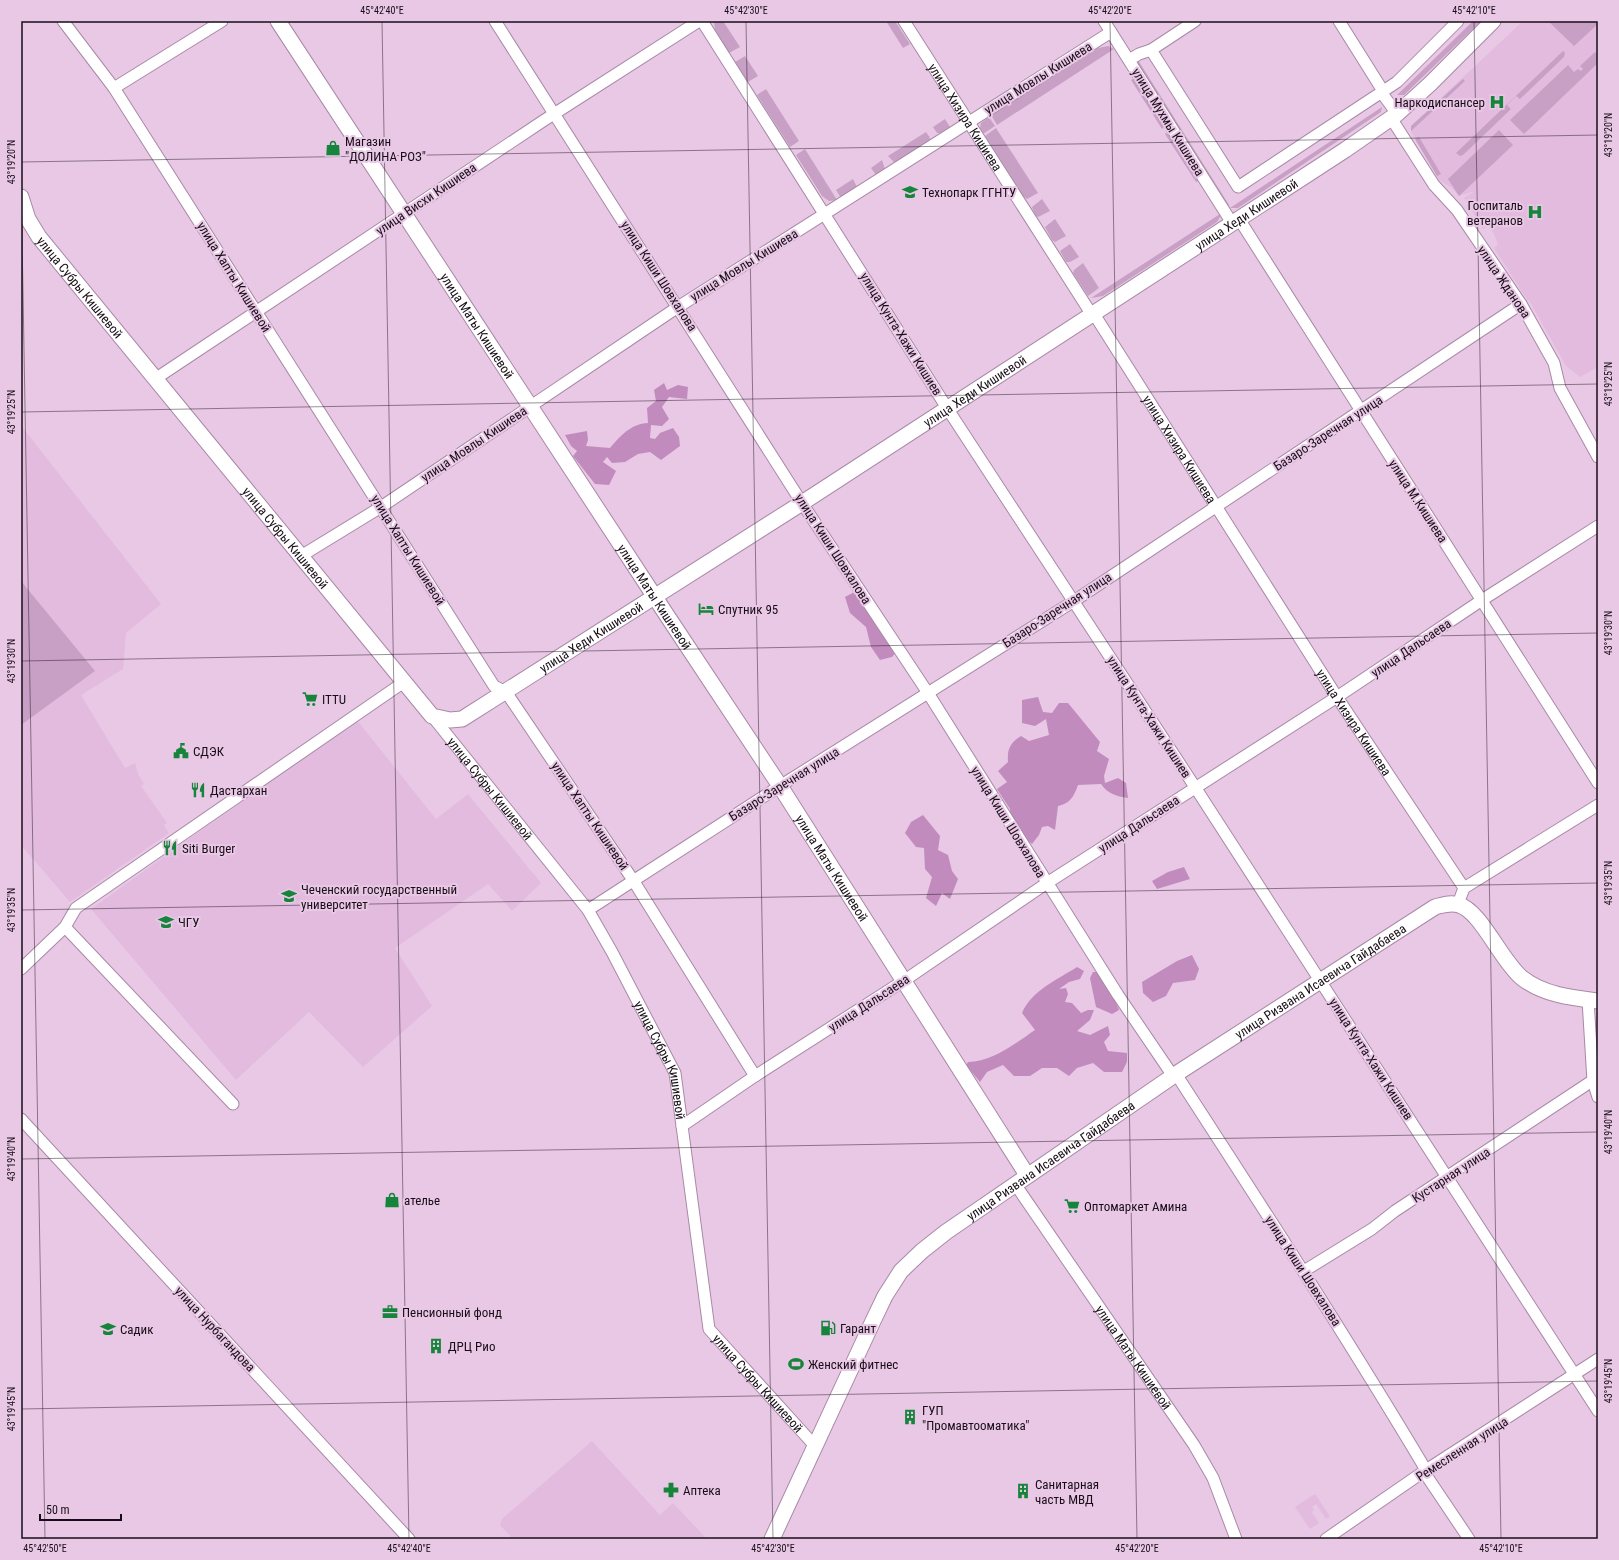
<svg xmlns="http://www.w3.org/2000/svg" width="1619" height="1560" font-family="'Roboto Condensed',sans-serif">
<rect width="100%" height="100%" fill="#e9c8e6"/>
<path fill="#e2bbdf" d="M1523 21H1598V367L1580 377 1566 366 1529 300 1528 301 1494 248 1498 245 1494 234 1488 226 1483 229 1464 198 1475 191 1459 196 1452 188 1439 180 1411 131V126Z
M23 428 161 604 126 633 123 669 81 695 125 768 135 763 138 774 144 784 141 786 167 823 164 825 169 833 70 902 21 845V430Z
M356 719 436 819 468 794 541 883 512 911 488 884 395 948 432 1006 363 1067 309 1012 236 1080 91 909Z
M592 1441 660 1515 673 1503 706 1538 513 1539 500 1525 502 1519Z
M1315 1494 1330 1516 1326 1519 1316 1504 1312 1507 1314 1510 1312 1512 1319 1523 1310 1529 1295 1507Z"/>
<path fill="#c8a0c5" d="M714 21H723L740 47 729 53 715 31Z
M886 21H895L910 44 903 48Z
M1473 21H1481L1404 95H1397Z
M1548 21H1598V24L1574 46Z
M1108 46 1114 49 997 125 991 115 1098 48Z
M1563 51 1565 53 1564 57 1520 99 1516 96 1507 105 1511 109 1463 155 1460 156 1456 153Z
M1595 52 1598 55V63L1524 134 1510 120 1568 65 1574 72 1578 69 1581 71 1583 69 1580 66Z
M745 56 758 76 748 82 735 62Z
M1138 60 1229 205 1227 206 1137 63Z
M1133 79 1164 127 1162 129 1131 80Z
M1463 79 1465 81 1411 131V126Z
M766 89 799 141 790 147 757 95Z
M1382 107 1381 112 1238 208H1230Z
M989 117 995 126 983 134 980 128 981 123Z
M945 119 950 127 941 133H937L933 127Z
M996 128 1038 193 1027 199 1023 196 985 136Z
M1499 130 1513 145 1459 196 1448 179Z
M926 132 930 138 929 141 895 163 888 156Z
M1167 132 1199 181 1196 182 1165 134Z
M1419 137 1441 174 1437 176 1415 139Z
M805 149 837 200 829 201 822 196 796 155Z
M882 160 885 169 876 175 871 168Z
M853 179 857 187 841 198 836 190Z
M1042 199 1050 211 1038 217 1035 215 1032 207Z
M1220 214V217L1217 222 1103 296 1091 298Z
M1055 219 1066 236 1055 242 1052 240 1045 227Z
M1070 244 1079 257 1070 262H1066L1060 251Z
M1083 263 1099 288 1088 296 1073 273 1074 270Z
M21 581 95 671 21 725Z"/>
<path fill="#c18bbd" d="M664 383 667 390 678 385 688 387 687 399 669 397 662 407 669 419 662 426 651 425 650 438 655 439 660 433 673 428 679 437 680 446 661 460 650 452 638 454 625 462 612 463 607 457 603 462 616 471 609 485 595 484 573 456 577 451 571 446 565 435 587 431 588 440 586 446 610 448C621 435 631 424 648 423L647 408 656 401 654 390Z
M858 590 897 651 892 657 880 660 871 647 866 627 850 613 845 597Z
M1038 697 1043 712 1052 713 1059 703H1068L1100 742 1097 751 1109 759 1104 776 1105 783 1118 778 1126 783 1128 798C1116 796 1108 794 1101 784L1078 785C1074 797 1069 804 1058 806L1055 830 1048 826 1042 827 1039 835 1032 844 1023 837 1011 822 1010 809 997 789 1007 782 998 771 1008 762C1007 749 1010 743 1021 736L1029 741 1049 735 1046 719 1035 726 1022 723V700Z
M923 815 940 836 938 850 948 855 952 871 958 879 950 899 942 893 936 906 926 898 932 877 925 869 924 848 916 847 905 833 911 822Z
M1184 867 1190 879 1157 889 1152 881 1168 872Z
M1192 955 1199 969 1195 980 1173 983 1166 996 1153 1002 1143 993 1142 982 1177 961Z
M1077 967 1084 971 1080 979 1069 982 1059 989 1066 988 1068 994 1065 1002 1072 1003 1081 1013 1088 1010H1094L1090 1020 1077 1031 1090 1035 1108 1026 1110 1035 1104 1042 1108 1051 1127 1053V1062L1122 1072H1104L1093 1063 1077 1068 1069 1076 1057 1068H1042L1030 1076H1014L1003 1065 987 1072 980 1082 966 1065 968 1062C992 1062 1016 1043 1035 1030L1022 1013C1032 990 1057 980 1077 967Z
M1093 972H1098L1116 997V1003L1119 1010 1112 1014 1096 1007 1090 978Z"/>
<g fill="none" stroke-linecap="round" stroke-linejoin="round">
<defs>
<g id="street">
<path d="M63 21 114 88 494 686 506 692 633 880 755 1076"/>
<path d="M495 21 802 503 928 693 1118 995 1173 1076"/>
<path d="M702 21 947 408 1195 787 1598 1411"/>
<path id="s1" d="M904 21 1092 315"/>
<path d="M1104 21 1232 223"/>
<path d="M1195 21 1151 50 1238 187 1397 82 1458 21"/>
<path d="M1339 21 1383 91 1384 96 1397 114"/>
<path d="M1129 60 1139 54 1151 50"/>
<path d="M114 88 222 21"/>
<path d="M1391 118 1434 185 1457 210 1521 304 1554 363 1560 388 1598 457"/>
<path d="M1239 219 1598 783"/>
<path id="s2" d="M1094 314 1337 697 1464 888 1458 904"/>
<path d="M155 379 543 121 699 21"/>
<path d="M301 556 381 507 678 307 1111 32"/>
<path id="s3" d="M432 716 588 910 612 952 675 1073 709 1329 815 1446"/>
<path d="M1464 888 1598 805"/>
<path d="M588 910 780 786 1074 601 1521 304"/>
<path d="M65 927 233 1104"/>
<path d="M21 969 65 927 76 908 404 682"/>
<path d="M1588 1000 1593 1081 1598 1097"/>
<path d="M1176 1074C1261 1205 1346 1336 1426 1470"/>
<path d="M21 1119 409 1539"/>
<path d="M682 1126 755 1076 905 980 1047 883 1337 697 1482 600 1598 526"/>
<path id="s4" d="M1015 1184 1194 1445 1213 1478 1236 1539"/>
<path d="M1304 1271 1372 1229 1395 1211 1598 1077"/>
<path d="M1424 1472 1469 1539"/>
<path d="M1326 1539 1426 1470 1598 1359"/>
</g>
<g id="secondary">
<path id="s5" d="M278 21 666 614 780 786 1027 1175"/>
<path id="s6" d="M21 197 28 219 39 237 432 716 450 720 462 719 802 503 1345 150 1397 114 1430 84 1493 21"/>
<path id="s7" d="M772 1539 873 1321 885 1296 901 1271 922 1251 946 1232 1176 1074 1435 907C1443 905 1451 902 1459 905 1481 911 1501 961 1522 978 1544 995 1572 998 1598 1001"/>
</g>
</defs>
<use href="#street" stroke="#a889a5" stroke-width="13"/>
<use href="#secondary" stroke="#a889a5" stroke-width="17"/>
<use href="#street" stroke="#fff" stroke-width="11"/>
<use href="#secondary" stroke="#fff" stroke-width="15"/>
</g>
<path fill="none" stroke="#180d17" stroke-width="1" stroke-opacity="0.45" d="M382 21 409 1539M746 21 773 1539M1110 21 1137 1539M1474 21 1501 1539M21 162 1598 135M21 179 45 1539M21 412 1598 384M21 661 1598 633M21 910 1598 883M21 1159 1598 1132M21 1409 1598 1381"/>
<defs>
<symbol id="hospital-bare" viewBox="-9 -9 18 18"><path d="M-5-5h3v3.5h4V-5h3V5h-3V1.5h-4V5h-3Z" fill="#17843b" stroke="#e9c8e6" stroke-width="2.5" paint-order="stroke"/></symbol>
<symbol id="shop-bare" viewBox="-9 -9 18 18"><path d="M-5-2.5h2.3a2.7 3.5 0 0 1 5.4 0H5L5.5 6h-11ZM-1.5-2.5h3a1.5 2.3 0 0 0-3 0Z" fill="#17843b" stroke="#e9c8e6" stroke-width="2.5" paint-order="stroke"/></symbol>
<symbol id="university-bare" viewBox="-9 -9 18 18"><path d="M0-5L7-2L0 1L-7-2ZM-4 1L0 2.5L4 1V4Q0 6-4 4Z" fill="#17843b" stroke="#e9c8e6" stroke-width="2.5" paint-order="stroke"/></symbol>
<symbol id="hotel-bare" viewBox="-9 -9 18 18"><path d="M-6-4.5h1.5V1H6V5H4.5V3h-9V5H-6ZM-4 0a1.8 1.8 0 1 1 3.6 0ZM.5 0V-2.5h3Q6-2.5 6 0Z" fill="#17843b" stroke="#e9c8e6" stroke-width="2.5" paint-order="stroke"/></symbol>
<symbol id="supermarket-bare" viewBox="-9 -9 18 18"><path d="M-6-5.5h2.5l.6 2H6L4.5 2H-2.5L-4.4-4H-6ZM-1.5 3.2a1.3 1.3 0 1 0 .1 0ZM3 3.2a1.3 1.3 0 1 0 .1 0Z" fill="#17843b" stroke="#e9c8e6" stroke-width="2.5" paint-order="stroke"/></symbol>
<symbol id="civic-bare" viewBox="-9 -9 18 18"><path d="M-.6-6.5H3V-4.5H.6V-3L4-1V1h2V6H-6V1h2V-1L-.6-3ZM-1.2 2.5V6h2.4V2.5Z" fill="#17843b" stroke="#e9c8e6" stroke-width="2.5" paint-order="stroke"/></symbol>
<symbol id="restaurant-bare" viewBox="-9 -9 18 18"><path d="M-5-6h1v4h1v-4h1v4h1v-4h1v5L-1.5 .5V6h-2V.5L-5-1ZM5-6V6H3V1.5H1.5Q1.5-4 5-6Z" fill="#17843b" stroke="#e9c8e6" stroke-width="2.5" paint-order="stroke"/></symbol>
<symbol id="office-bare" viewBox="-9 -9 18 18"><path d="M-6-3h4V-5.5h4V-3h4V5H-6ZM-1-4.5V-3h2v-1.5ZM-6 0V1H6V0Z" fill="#17843b" stroke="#e9c8e6" stroke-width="2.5" paint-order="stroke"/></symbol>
<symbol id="fuel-bare" viewBox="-9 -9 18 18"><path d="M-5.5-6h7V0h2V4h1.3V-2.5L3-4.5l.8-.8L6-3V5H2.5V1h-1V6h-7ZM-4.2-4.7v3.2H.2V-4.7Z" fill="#17843b" stroke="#e9c8e6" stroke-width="2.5" paint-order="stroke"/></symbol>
<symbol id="school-bare" viewBox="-9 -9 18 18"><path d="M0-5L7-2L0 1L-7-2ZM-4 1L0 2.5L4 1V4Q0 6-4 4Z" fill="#17843b" stroke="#e9c8e6" stroke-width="2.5" paint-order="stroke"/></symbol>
<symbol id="building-bare" viewBox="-9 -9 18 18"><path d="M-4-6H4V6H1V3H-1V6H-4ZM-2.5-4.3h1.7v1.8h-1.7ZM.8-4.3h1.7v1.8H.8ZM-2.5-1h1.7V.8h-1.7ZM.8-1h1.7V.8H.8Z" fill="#17843b" stroke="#e9c8e6" stroke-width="2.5" paint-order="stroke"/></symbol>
<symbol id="stadium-bare" viewBox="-9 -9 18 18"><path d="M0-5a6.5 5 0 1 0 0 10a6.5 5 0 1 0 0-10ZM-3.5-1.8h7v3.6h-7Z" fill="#17843b" stroke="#e9c8e6" stroke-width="2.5" paint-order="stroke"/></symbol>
<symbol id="pharmacy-bare" viewBox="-9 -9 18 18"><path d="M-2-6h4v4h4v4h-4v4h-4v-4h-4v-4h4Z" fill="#17843b" stroke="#e9c8e6" stroke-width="2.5" paint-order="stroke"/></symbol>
</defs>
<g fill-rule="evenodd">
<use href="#hospital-bare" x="1486" y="91" width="22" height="22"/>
<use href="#shop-bare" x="322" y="137" width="22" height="22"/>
<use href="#university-bare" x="899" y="181" width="22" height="22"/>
<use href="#hospital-bare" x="1524" y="201" width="22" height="22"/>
<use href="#hotel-bare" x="695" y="598" width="22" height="22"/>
<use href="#supermarket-bare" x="299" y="688" width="22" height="22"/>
<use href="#civic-bare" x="170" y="740" width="22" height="22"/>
<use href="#restaurant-bare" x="187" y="779" width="22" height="22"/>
<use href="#restaurant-bare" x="159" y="837" width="22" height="22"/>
<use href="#university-bare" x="278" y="885" width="22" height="22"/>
<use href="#university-bare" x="155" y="911" width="22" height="22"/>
<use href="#shop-bare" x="381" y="1189" width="22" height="22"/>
<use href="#supermarket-bare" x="1061" y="1195" width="22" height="22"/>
<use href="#office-bare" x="379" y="1301" width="22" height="22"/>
<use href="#fuel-bare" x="817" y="1317" width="22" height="22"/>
<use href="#school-bare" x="97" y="1318" width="22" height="22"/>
<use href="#building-bare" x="425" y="1335" width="22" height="22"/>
<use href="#stadium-bare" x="785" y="1353" width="22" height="22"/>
<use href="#building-bare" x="899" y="1406" width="22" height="22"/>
<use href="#pharmacy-bare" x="660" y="1479" width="22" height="22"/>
<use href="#building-bare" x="1012" y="1480" width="22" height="22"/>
</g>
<g text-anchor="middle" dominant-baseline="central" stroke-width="4" stroke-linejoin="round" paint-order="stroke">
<g font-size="13" fill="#180d17" stroke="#e9c8e6">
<text transform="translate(1038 78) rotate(-32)">улица Мовлы Кишиева</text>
<text stroke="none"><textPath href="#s1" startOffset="114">улица Хизира Кишиева</textPath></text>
<text transform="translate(1168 122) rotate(58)">улица Мухмы Кишиева</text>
<text transform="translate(426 199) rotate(-34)">улица Висхи Кишиева</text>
<text stroke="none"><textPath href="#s6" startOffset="1627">улица Хеди Кишиевой</textPath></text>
<text transform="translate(744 265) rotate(-32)">улица Мовлы Кишиева</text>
<text transform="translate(659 276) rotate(57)">улица Киши Шовхалова</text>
<text transform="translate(234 277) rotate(58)">улица Хапты Кишиевой</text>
<text transform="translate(1504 282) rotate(56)">улица Жданова</text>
<text stroke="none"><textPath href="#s6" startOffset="109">улица Субры Кишиевой</textPath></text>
<text stroke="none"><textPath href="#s5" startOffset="364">улица Маты Кишиевой</textPath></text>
<text transform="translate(901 334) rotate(58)">улица Кунта-Хажи Кишиев</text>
<text stroke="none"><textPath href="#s6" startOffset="1303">улица Хеди Кишиевой</textPath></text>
<text transform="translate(1328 433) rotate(-33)">Базаро-Заречная улица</text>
<text transform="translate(474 444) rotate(-34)">улица Мовлы Кишиева</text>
<text stroke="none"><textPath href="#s2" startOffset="160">улица Хизира Кишиева</textPath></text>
<text transform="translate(1418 501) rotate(57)">улица М.Кишиева</text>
<text stroke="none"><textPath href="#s6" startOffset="433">улица Субры Кишиевой</textPath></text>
<text transform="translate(833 549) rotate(57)">улица Киши Шовхалова</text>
<text transform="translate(408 550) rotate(58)">улица Хапты Кишиевой</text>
<text stroke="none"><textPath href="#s5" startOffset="688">улица Маты Кишиевой</textPath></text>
<text transform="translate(1057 610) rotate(-33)">Базаро-Заречная улица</text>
<text stroke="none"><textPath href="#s6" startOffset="847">улица Хеди Кишиевой</textPath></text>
<text transform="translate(1411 648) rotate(-34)">улица Дальсаева</text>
<text transform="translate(1149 717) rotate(57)">улица Кунта-Хажи Кишиев</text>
<text stroke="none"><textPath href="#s2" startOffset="484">улица Хизира Кишиева</textPath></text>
<text transform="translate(784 784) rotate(-32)">Базаро-Заречная улица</text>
<text stroke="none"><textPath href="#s3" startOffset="93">улица Субры Кишиевой</textPath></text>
<text transform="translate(590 816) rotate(56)">улица Хапты Кишиевой</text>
<text transform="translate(1008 822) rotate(58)">улица Киши Шовхалова</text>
<text transform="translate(1139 824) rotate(-33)">улица Дальсаева</text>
<text stroke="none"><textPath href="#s5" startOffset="1012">улица Маты Кишиевой</textPath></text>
<text stroke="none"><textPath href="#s7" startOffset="808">улица Ризвана Исаевича Гайдабаева</textPath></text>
<text transform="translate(869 1003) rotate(-33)">улица Дальсаева</text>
<text transform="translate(1371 1059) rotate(57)">улица Кунта-Хажи Кишиев</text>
<text stroke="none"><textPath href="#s3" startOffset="417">улица Субры Кишиевой</textPath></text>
<text stroke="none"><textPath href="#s7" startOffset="484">улица Ризвана Исаевича Гайдабаева</textPath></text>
<text transform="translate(1451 1175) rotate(-33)">Кустарная улица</text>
<text transform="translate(1303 1271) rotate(57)">улица Киши Шовхалова</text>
<text transform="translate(215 1329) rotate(47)">улица Нурбагандова</text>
<text stroke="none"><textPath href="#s4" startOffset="210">улица Маты Кишиевой</textPath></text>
<text stroke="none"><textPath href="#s3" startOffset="765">улица Субры Кишиевой</textPath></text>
<text transform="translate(1462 1449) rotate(-33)">Ремесленная улица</text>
</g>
<g font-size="13" fill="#180d17" stroke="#e9c8e6" text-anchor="start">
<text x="1485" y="102" text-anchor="end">Наркодиспансер</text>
<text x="345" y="141">Магазин<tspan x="345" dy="15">"ДОЛИНА РОЗ"</tspan></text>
<text x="922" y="192">Технопарк ГГНТУ</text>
<text x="1523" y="205" text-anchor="end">Госпиталь<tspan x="1523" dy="15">ветеранов</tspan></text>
<text x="718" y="609">Спутник 95</text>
<text x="322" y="699">ITTU</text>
<text x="193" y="751">СДЭК</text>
<text x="210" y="790">Дастархан</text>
<text x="182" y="848">Siti Burger</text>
<text x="301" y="889">Чеченский государственный<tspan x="301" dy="15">университет</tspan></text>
<text x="178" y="922">ЧГУ</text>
<text x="404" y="1200">ателье</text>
<text x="1084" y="1206">Оптомаркет Амина</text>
<text x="402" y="1312">Пенсионный фонд</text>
<text x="840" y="1328">Гарант</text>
<text x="120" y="1329">Садик</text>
<text x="448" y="1346">ДРЦ Рио</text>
<text x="808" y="1364">Женский фитнес</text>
<text x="922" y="1410">ГУП<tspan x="922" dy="15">"Промавтооматика"</tspan></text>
<text x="1035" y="1484">Санитарная<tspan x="1035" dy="15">часть МВД</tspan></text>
<text x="683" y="1490">Аптека</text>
</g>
</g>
<rect width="1619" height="1560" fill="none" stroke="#e9c8e6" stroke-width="44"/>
<path d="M40 1514v6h81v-6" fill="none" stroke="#180d17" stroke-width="2"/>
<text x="46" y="1514" font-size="12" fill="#180d17" stroke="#e9c8e6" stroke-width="3" paint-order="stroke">50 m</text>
<rect x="22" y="22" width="1575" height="1516" fill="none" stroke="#180d17" stroke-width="1.5"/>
<g font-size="10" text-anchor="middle" fill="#180d17">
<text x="382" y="14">45°42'40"E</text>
<text x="746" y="14">45°42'30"E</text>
<text x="1110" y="14">45°42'20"E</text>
<text x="1474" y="14">45°42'10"E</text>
<text transform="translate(1608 135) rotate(-90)" y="4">43°19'20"N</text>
<text transform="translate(11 162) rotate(-90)" y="4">43°19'20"N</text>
<text transform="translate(1608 384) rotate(-90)" y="4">43°19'25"N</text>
<text transform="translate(11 412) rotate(-90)" y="4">43°19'25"N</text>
<text transform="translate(1608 633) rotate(-90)" y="4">43°19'30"N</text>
<text transform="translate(11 661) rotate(-90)" y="4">43°19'30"N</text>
<text transform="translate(1608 883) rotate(-90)" y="4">43°19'35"N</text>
<text transform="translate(11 910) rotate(-90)" y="4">43°19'35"N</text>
<text transform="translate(1608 1132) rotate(-90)" y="4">43°19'40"N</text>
<text transform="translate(11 1159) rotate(-90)" y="4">43°19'40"N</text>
<text transform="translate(1608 1381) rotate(-90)" y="4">43°19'45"N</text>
<text transform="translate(11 1409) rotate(-90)" y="4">43°19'45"N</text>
<text x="45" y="1552">45°42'50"E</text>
<text x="409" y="1552">45°42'40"E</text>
<text x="773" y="1552">45°42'30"E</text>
<text x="1137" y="1552">45°42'20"E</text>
<text x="1501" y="1552">45°42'10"E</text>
</g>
</svg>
